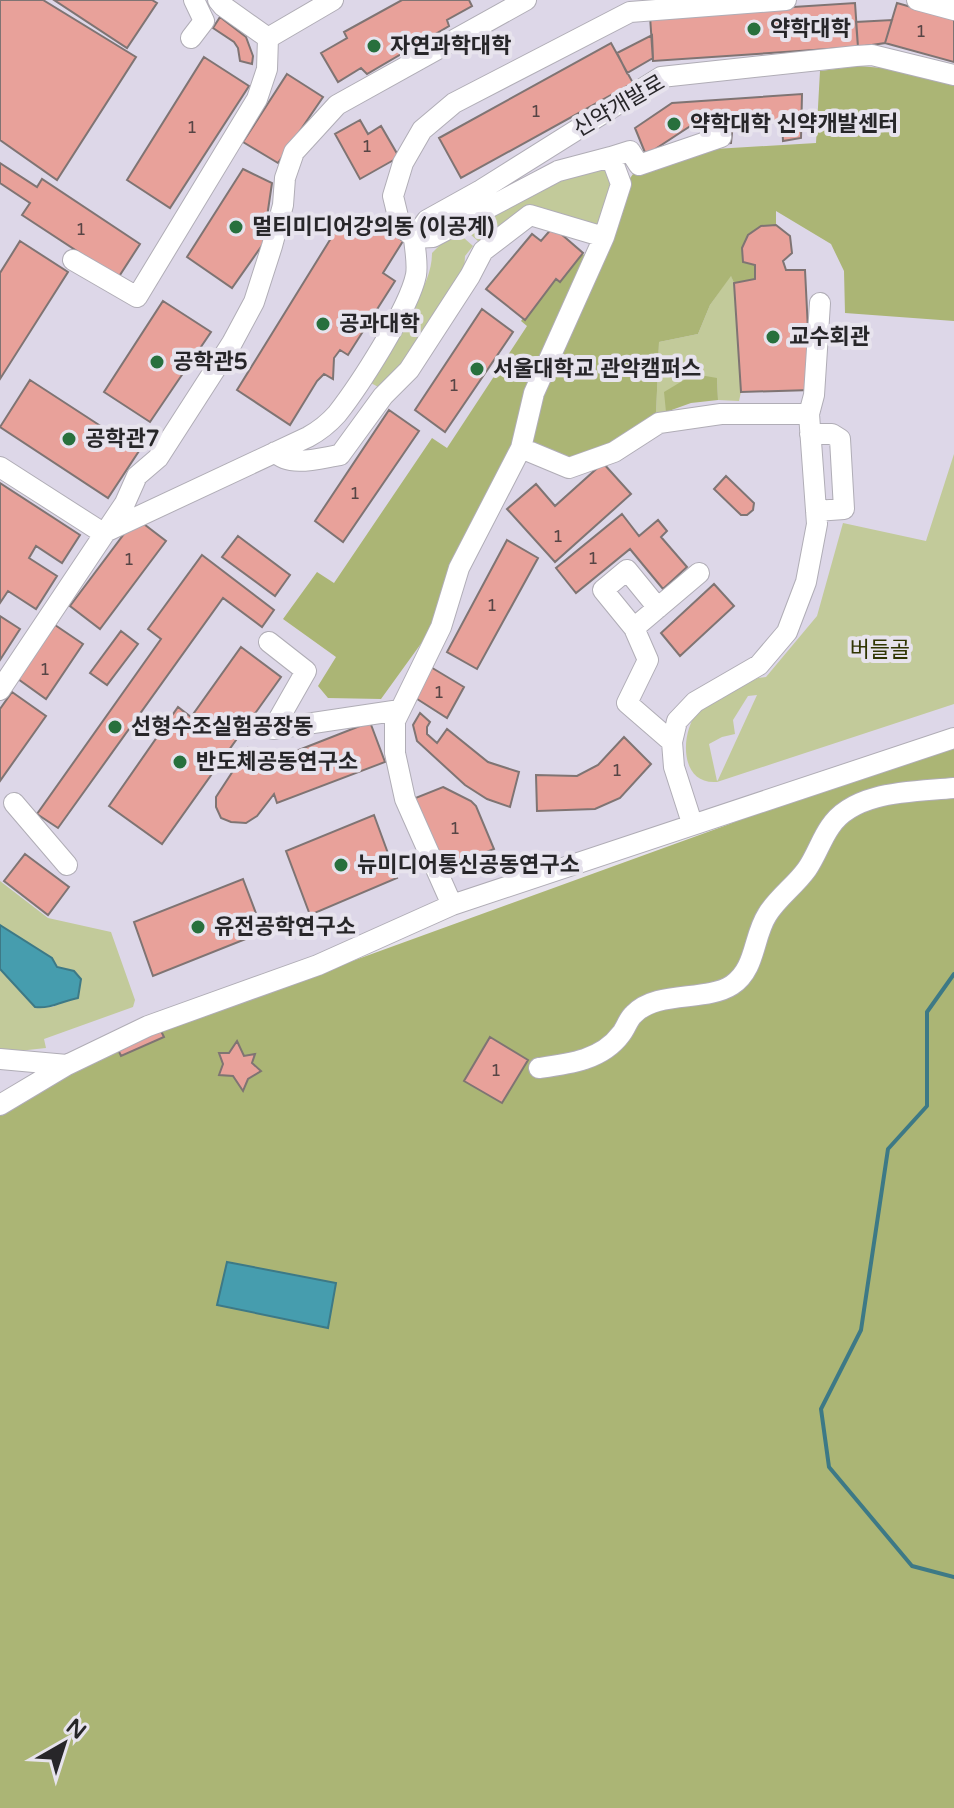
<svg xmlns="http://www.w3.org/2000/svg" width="954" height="1808" font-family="'Varela Round','Noto Sans KR',sans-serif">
<rect width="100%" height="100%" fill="#e7e3ed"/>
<path fill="#ddd7e8" d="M0 0H954V738L692 823 318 965 265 972 113 1042 0 1105Z"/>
<path fill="#c2ca9a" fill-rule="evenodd" d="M600 167 607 169 612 178 605 228 532 207 479 242 462 227 527 190Z
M455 230 473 246 465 256 464 273 420 340 382 389 369 382C374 371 378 358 385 348 402 319 432 288 432 253Z
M731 275 734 283 741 392 739 401 718 400 717 378 666 412 656 415 659 342 698 334 710 305Z
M954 454V704L717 782C679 785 680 733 698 711 711 695 740 687 758 678L766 677 817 616 843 523 926 541ZM757 695 718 780 717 781 709 744 722 737 735 734 733 720 748 696Z
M0 881 48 918 111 932 135 1000 133 1007 44 1039 46 1048 0 1053V969L35 1007H53L62 1001 57 967 52 958 0 925Z"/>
<path fill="#abb575" d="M859 66 894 69 954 84V321L845 313 844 271 831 244 776 211V225C751 226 742 236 743 262L755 265V279L734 283 731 276 710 305 698 334 659 342 656 415 612 446 567 462 535 450 530 436 535 404 625 185 636 170 682 151 816 143 820 71Z
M585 254 517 444 449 565 433 627 381 699 328 698 318 686 336 657 283 619 317 572 334 583 432 438 447 448 527 326 521 321 562 262Z
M694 374 717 378 718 400 691 403 666 412 664 392Z
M954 738V1808H0V1114L124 1044 727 825Z"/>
<path fill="#469dae" stroke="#3d7986" stroke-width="2" d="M0 925 52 958 57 967 74 971 81 979 78 998C62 1001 51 1009 35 1007L0 969Z
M227 1262 336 1283 328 1328 217 1305Z"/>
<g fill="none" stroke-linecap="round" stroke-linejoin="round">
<path stroke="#3d7986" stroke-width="4" d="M954 974 927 1012V1106L888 1149 861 1330 821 1409 829 1467 912 1566 954 1577"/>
</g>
<path fill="#e8a19a" stroke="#7f7473" stroke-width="2" d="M0 0H43L136 57 57 180 0 140Z
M54 0H152L157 3 127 48Z
M402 0H469L472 6 447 20 449 26 367 74 361 68 338 82 321 53 347 38 344 32Z
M855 3 858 47 653 61 650 16Z
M897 3 954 19V62L885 43Z
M220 17 246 37 253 56 252 64 240 61 238 48 234 42 213 28Z
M892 20 885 43 858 47 856 22Z
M652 35 653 58 627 73 617 53Z
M611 43 633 83 461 178 439 138Z
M204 57 249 86 170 208 127 180Z
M287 74 323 97 278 163 243 142Z
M802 94 801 138 783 141 782 121 733 123 731 143 720 144 722 124 692 125 646 155 635 128 672 103Z
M360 120 368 134 381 126 399 157 360 179 335 134Z
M0 163 37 187 42 179 140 244 118 278 22 215 30 203 0 183Z
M243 169 272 183 263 244 232 288 187 257Z
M346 214 368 227 371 221 403 241 383 273 395 281 348 355 340 350 334 358 333 379 324 374 317 381 290 425 237 390Z
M776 225 790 236 792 253 783 261 786 270H805L811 390 741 392 734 283 755 279V265L743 262 742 248 748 235 761 226Z
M553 227 583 253 560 282 556 279 525 320 486 289 532 234 541 241Z
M20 241 68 272 0 379V273Z
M163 301 211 332 150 422 104 392Z
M482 309 513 332 445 432 415 410Z
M30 380 139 451 108 498 0 427Z
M389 410 419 431 343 542 315 521Z
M603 463 631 494 555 562 507 509 536 484 555 506Z
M726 476 754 503 753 510 747 515H741L714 489Z
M0 483 80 535 62 563 36 546 29 558 57 576 36 609 8 591 0 603Z
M622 514 639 536 658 520 667 531 661 537 687 567 663 589 630 549 576 593 556 568Z
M136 518 166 541 100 629 70 606Z
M238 536 290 575 275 596 222 557Z
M507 540 538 558 477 669 447 652Z
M202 555 274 610 262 627 223 598 58 828 37 814 161 639 148 629Z
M714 584 734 606 680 656 661 633Z
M0 616 20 629 0 660Z
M55 625 83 644 46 699 18 679Z
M121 631 138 644 107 685 90 673Z
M241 647 281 677 162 844 109 806 178 707 191 717Z
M429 666 464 687 447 718 414 697Z
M12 692 46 716 0 781V709Z
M420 713 430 722 427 727V734L437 743 447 729 488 762 519 772 510 807 487 799 465 785 417 741 413 725Z
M370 722 385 762 277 803 274 794 257 816 246 823 231 822 221 818 216 807V797L248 748 268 762Z
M624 737 651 764 620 798 595 809 537 811 536 775 577 776 598 765Z
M443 787 471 801 476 806 494 849 443 870 413 799Z
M374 815 397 878 310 915 286 851Z
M25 854 69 887 48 915 4 881Z
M243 879 263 932 153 976 134 922Z
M157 1023 164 1037 121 1056 115 1043Z
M490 1037 528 1060 502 1103 464 1081Z
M237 1041 244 1056 255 1054 252 1063 261 1071 248 1079 243 1091 233 1076 219 1075 223 1064 219 1053H229Z"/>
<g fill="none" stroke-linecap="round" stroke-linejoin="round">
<defs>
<path id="minor" d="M218 0 223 6 268 38
M917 0 954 10
M191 38 204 21 194 0
M268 38 333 0
M611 157 630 151 639 165 721 137
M414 238 433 237 558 171 611 157 621 184 604 237 534 393 521 448 459 568 441 627 395 721V753L405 799 452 905
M414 238 427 220 481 190 661 77 856 56 872 55 954 75
M73 260 137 297 257 99 267 69 268 38
M809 414 814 395 820 303
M810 434H832L840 439 844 509 816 511
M521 448 569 468 614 452 659 423 721 414H809L817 524 806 582 787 632 759 665 695 702 677 721 672 742 674 767 692 823
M275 452C290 468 320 458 340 455L383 396 409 370 470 276 483 251 530 215 604 237
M0 467 103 533 308 437C319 431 329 423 337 414 359 386 409 309 416 275 418 264 415 250 414 238L400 225 393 196 403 163 422 130 454 103 630 12 786 0
M658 608 627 570 603 590 634 628 648 660 627 703 672 742
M634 628 699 573
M269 642 306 671 273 729 400 710
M0 690 125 503 137 476 158 458 232 343 254 302 272 246 283 205 285 178 294 152 337 105 526 0
M14 803 67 865
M0 1059 67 1065
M539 1068C569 1064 602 1060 621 1034 626 1028 628 1019 634 1014 657 990 706 1002 732 985 756 969 753 937 767 915 777 898 795 886 807 869 816 856 821 840 830 827 854 790 915 792 954 788
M0 1105 67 1065 148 1026 318 965 452 905 954 738"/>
</defs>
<use href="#minor" stroke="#b0adb6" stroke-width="22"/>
<use href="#minor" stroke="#fff" stroke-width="20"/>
</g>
<g fill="#28703d" stroke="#e7e3ed" stroke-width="3">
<circle cx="754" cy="29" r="8"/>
<circle cx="374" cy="46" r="8"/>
<circle cx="674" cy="124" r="8"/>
<circle cx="236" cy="227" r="8"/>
<circle cx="323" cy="324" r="8"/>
<circle cx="773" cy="337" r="8"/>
<circle cx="157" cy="362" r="8"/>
<circle cx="477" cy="369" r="8"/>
<circle cx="69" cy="439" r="8"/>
<circle cx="115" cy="727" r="8"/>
<circle cx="180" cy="762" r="8"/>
<circle cx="341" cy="865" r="8"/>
<circle cx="198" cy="927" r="8"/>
</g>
<g text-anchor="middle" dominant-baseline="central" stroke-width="8" stroke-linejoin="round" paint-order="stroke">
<g font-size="18" fill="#574545">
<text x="921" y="31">1</text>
<text x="536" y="111">1</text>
<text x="192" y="127">1</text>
<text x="367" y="146">1</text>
<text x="81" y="229">1</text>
<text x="454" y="385">1</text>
<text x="355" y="493">1</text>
<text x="558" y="536">1</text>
<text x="593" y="558">1</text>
<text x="129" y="559">1</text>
<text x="492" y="605">1</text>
<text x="45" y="669">1</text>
<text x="439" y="692">1</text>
<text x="617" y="770">1</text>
<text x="455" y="828">1</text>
<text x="496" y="1070">1</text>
</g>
<g font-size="22" font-weight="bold" fill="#272629" stroke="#e7e3ed" text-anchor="start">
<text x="770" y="29">약학대학</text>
<text x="390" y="46">자연과학대학</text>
<text x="690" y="124">약학대학 신약개발센터</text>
<text x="252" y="227">멀티미디어강의동 (이공계)</text>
<text x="339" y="324">공과대학</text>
<text x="789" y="337">교수회관</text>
<text x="173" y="362">공학관5</text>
<text x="493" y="369">서울대학교 관악캠퍼스</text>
<text x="85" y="439">공학관7</text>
<text x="131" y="727">선형수조실험공장동</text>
<text x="196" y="762">반도체공동연구소</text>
<text x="357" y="865">뉴미디어통신공동연구소</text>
<text x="214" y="927">유전공학연구소</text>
</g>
<g font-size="22" fill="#272629" stroke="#e7e3ed">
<text transform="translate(619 106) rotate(-30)">신약개발로</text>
</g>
<g font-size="22" fill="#303502" stroke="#e7e3ed">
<text x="880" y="650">버들골</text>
</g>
</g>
<g transform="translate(64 1744) rotate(39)" stroke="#e7e3ed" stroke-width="6" paint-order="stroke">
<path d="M0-6L14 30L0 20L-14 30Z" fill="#272629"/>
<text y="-12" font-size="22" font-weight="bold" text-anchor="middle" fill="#272629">N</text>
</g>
</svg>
